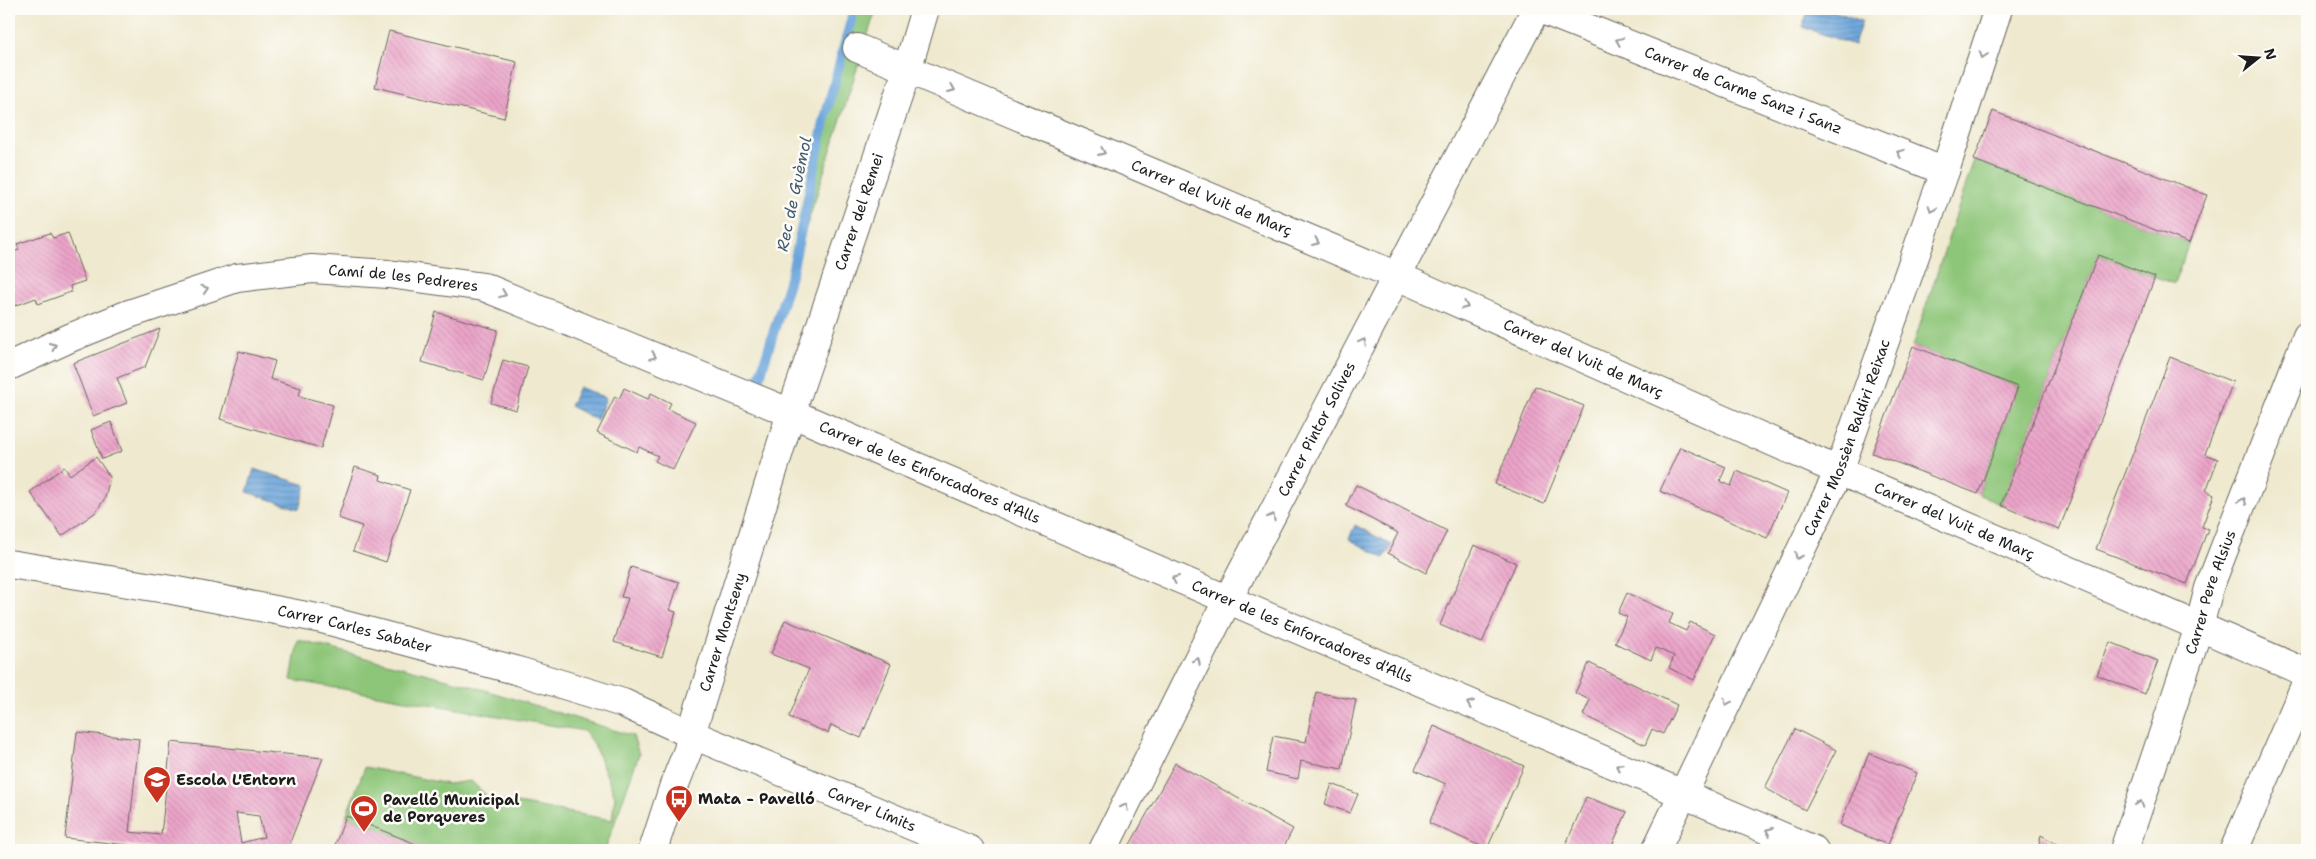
<svg xmlns="http://www.w3.org/2000/svg" width="2316" height="859" font-family="'Shantell Sans',sans-serif">
<defs>
<pattern id="water-rules" width="6" height="5" patternUnits="userSpaceOnUse" patternTransform="scale(1.25)"><rect width="6" height="5" fill="#6ca5db"/><path d="M0 2.5h6" fill="none" stroke="#5886b1"/></pattern>
<pattern id="building-back-hatch" width="6" height="6" patternUnits="userSpaceOnUse" patternTransform="scale(1.25)"><rect width="6" height="6" fill="#eba4c9"/><path d="M-1 5l2 2M0 0l6 6M5-1l2 2" fill="none" stroke="#c98dac"/></pattern>
</defs>
<rect width="100%" height="100%" fill="#fdfcf7"/>
<filter id="ink" filterUnits="userSpaceOnUse"><feTurbulence type="fractalNoise" baseFrequency=".02" numOctaves="2"/><feDisplacementMap in="SourceGraphic" scale="10" xChannelSelector="R" yChannelSelector="G"/><feConvolveMatrix kernelMatrix="1 2 1 2 8 2 1 2 1" color-interpolation-filters="sRGB"/></filter>
<filter id="wash" filterUnits="userSpaceOnUse"><feTurbulence type="fractalNoise" baseFrequency=".0096" numOctaves="4" result="noise"/><feDisplacementMap in="SourceGraphic" scale="20" xChannelSelector="R" yChannelSelector="G"/><feGaussianBlur stdDeviation="1.12" result="paint"/><feColorMatrix in="noise" values="0 0 0 0 0 0 0 0 0 0 0 0 0 0 0 0 0 1.4 0 .05"/><feComposite in="paint" operator="in"/></filter>
<g filter="url(#wash)">
<rect width="100%" height="100%" fill="#efe9cf"/>
<path fill="#8ec679" stroke="#55714a" d="M854 9H876L792 272 825 118Z
M1974 160 2189 243 2174 284 2098 255 2001 505 1978 494 2018 387 1913 346Z
M298 640 459 682 633 736 639 754 605 850H431L346 816 365 767 448 784 471 781 489 798 612 820 615 796 594 745 584 731 291 680Z"/>
<path fill="url(#water-rules)" stroke="#44607c" d="M1809 9H1828L1862 21 1854 45 1802 27Z
M579 387 606 398 597 420 570 406Z
M254 469 306 485 299 509 247 492Z
M1355 525 1392 545 1384 558 1349 539Z"/>
<g fill="none" stroke-linecap="round" stroke-linejoin="round">
<path stroke="#6ca5db" stroke-width="10" d="M758 383 792 272 825 118 854 9"/>
</g>
<g id="blocks">
<path fill="url(#building-back-hatch)" fill-rule="evenodd" d="M389 31 517 62 504 118 375 87Z
M1993 111 2207 195 2189 243 1974 160Z
M50 233 53 238 68 233 85 281 70 286 71 292 38 304 36 298 9 308V253L19 250 17 244Z
M2098 255 2155 277 2059 530 2001 505Z
M436 312 498 330 484 380 422 362Z
M160 329 145 367 117 378 127 403 93 416 73 363Z
M1913 346 2018 387 1978 494 1872 453Z
M239 351 275 361 270 379 301 388 299 396 333 405 321 448 220 419Z
M2170 357 2233 382 2205 454 2218 459 2206 491 2214 495 2202 527 2208 529 2187 584 2096 549Z
M503 360 528 367 516 410 491 403Z
M1535 386 1584 406 1544 504 1495 484Z
M624 388 648 399 651 393 671 403 668 409 696 422 673 470 655 461 658 456 639 447 637 452 597 433 615 396 619 399Z
M111 422 122 451 102 459 91 430Z
M1680 447 1726 467 1720 481 1731 486 1737 471 1787 493 1767 538 1660 491Z
M96 457 110 477 105 498 96 512 62 536 30 492 64 467 70 475Z
M355 467 381 475 380 480 410 490 386 562 353 551 362 526 338 518Z
M1356 485 1447 531 1426 573 1388 553 1398 533 1346 506Z
M1474 545 1516 563 1482 643 1440 625Z
M631 567 679 582 670 610 676 612 662 657 614 642 628 598 621 597Z
M1627 593 1673 614 1669 623 1686 631 1690 622 1715 634 1694 680 1669 668 1674 656 1656 648 1651 660 1615 643 1627 617 1618 613Z
M785 620 891 664 861 738 831 725 828 733 789 717 809 669 771 654Z
M2110 642 2158 661 2145 694 2097 675Z
M1589 663 1677 705 1663 734 1652 729 1645 745 1583 715 1590 700 1575 693Z
M1316 692 1356 700 1342 769 1301 761 1298 779 1266 772 1273 736 1306 742Z
M1434 726 1524 766 1487 849 1429 823 1446 784 1415 770Z
M1795 729 1836 750 1805 810 1765 788Z
M77 732 139 739 129 832 161 835 171 742 323 758 287 850H172L65 838ZM236 813 259 816 264 837 241 843Z
M1869 753 1917 773 1888 845 1840 825Z
M1175 763 1293 829 1282 850H1127Z
M1332 784 1358 794 1350 813 1325 804Z
M1586 797 1627 812 1610 850 1564 849Z
M346 816 431 850H333Z
M2041 835 2067 850H2038Z"/>
</g>
</g>
<g filter="url(#ink)">
<use href="#blocks" fill-opacity="0" stroke="#66645b" stroke-width="1"/>
<g fill="none" stroke-linecap="round" stroke-linejoin="round">
<defs>
<g id="street">
<path id="s1" d="M1540 9 1945 171"/>
<path id="s2" d="M857 48 1397 276 1839 471 2307 673"/>
<path id="s3" d="M9 366 72 337 129 314 237 278 312 269 388 274 484 287 791 413 1814 850"/>
<path id="s4" d="M9 564 172 590 322 619 515 670 623 703 691 734 970 850"/>
<path id="s5" d="M653 850 674 785 688 750 691 734 791 413 907 70 925 9"/>
<path id="s6" d="M1103 850 1227 601 1536 9"/>
<path id="s7" d="M1656 850 1839 471 1945 171 1998 9"/>
<path id="s8" d="M2124 850 2199 627 2209 588 2307 336"/>
<path d="M2234 850 2307 681"/>
</g>
</defs>
<use href="#street" stroke="#66645b" stroke-width="30"/>
<use href="#street" stroke="#fff" stroke-width="28"/>
</g>
<defs><path id="oneway-chevron" d="M-2-3.5L2.5 0L-2 3.5" fill="none" stroke-width="1.6" stroke-linecap="round" stroke-linejoin="round" transform="scale(1.25)"/></defs>
<g stroke="#999">
<use href="#oneway-chevron" transform="translate(1619 41) rotate(-158)"/>
<use href="#oneway-chevron" transform="translate(1983 55) rotate(108)"/>
<use href="#oneway-chevron" transform="translate(952 89) rotate(23)"/>
<use href="#oneway-chevron" transform="translate(1102 152) rotate(23)"/>
<use href="#oneway-chevron" transform="translate(1900 153) rotate(-158)"/>
<use href="#oneway-chevron" transform="translate(1932 209) rotate(109)"/>
<use href="#oneway-chevron" transform="translate(1316 242) rotate(23)"/>
<use href="#oneway-chevron" transform="translate(205 289) rotate(-18)"/>
<use href="#oneway-chevron" transform="translate(503 294) rotate(22)"/>
<use href="#oneway-chevron" transform="translate(1465 306) rotate(24)"/>
<use href="#oneway-chevron" transform="translate(1363 342) rotate(-62)"/>
<use href="#oneway-chevron" transform="translate(53 346) rotate(-25)"/>
<use href="#oneway-chevron" transform="translate(653 356) rotate(22)"/>
<use href="#oneway-chevron" transform="translate(2243 501) rotate(-69)"/>
<use href="#oneway-chevron" transform="translate(1272 517) rotate(-62)"/>
<use href="#oneway-chevron" transform="translate(1798 556) rotate(116)"/>
<use href="#oneway-chevron" transform="translate(1175 579) rotate(-157)"/>
<use href="#oneway-chevron" transform="translate(1197 661) rotate(-63)"/>
<use href="#oneway-chevron" transform="translate(1727 702) rotate(116)"/>
<use href="#oneway-chevron" transform="translate(1470 704) rotate(-157)"/>
<use href="#oneway-chevron" transform="translate(1619 767) rotate(-157)"/>
<use href="#oneway-chevron" transform="translate(2140 804) rotate(-71)"/>
<use href="#oneway-chevron" transform="translate(1125 807) rotate(-63)"/>
<use href="#oneway-chevron" transform="translate(1769 831) rotate(-157)"/>
</g>
</g>
<defs>
<symbol id="school-pin" viewBox="-11 -11 22 30"><path d="M0 17L-7.5 6A9.5 9.5 0 1 1 7.5 6Z" fill="#c8321e" stroke="#fdfcf7"/><path d="M0-5L7-2L0 1L-7-2ZM-4 1L0 2.5L4 1V4Q0 6-4 4Z" fill="#fff"/></symbol>
<symbol id="bus-pin" viewBox="-11 -11 22 30"><path d="M0 17L-7.5 6A9.5 9.5 0 1 1 7.5 6Z" fill="#c8321e" stroke="#fdfcf7"/><path d="M-5-6H5V4H4V6H2V4H-2V6H-4V4H-5ZM-3.5-4V0h7V-4ZM-3.5 1.2v1.5H-2V1.2ZM2 1.2v1.5H3.5V1.2Z" fill="#fff"/></symbol>
<symbol id="stadium-pin" viewBox="-11 -11 22 30"><path d="M0 17L-7.5 6A9.5 9.5 0 1 1 7.5 6Z" fill="#c8321e" stroke="#fdfcf7"/><path d="M0-5a6.5 5 0 1 0 0 10a6.5 5 0 1 0 0-10ZM-3.5-1.8h7v3.6h-7Z" fill="#fff"/></symbol>
</defs>
<g fill-rule="evenodd">
<use href="#school-pin" x="141" y="764" width="32" height="43"/>
<use href="#bus-pin" x="663" y="783" width="32" height="43"/>
<use href="#stadium-pin" x="348" y="793" width="32" height="43"/>
</g>
<g text-anchor="middle" dominant-baseline="central" stroke-width="5" stroke-linejoin="round" paint-order="stroke">
<g font-size="15" fill="#1c1c1c" stroke="#fdfcf7">
<text stroke="none"><textPath href="#s1" startOffset="219">Carrer de Carme Sanz i Sanz</textPath></text>
<text stroke="none"><textPath href="#s2" startOffset="385">Carrer del Vuit de Març</textPath></text>
<text stroke="none"><textPath href="#s5" startOffset="671">Carrer del Remei</textPath></text>
<text stroke="none"><textPath href="#s3" startOffset="412">Camí de les Pedreres</textPath></text>
<text stroke="none"><textPath href="#s2" startOffset="790">Carrer del Vuit de Març</textPath></text>
<text stroke="none"><textPath href="#s6" startOffset="472">Carrer Pintor Solives</textPath></text>
<text stroke="none"><textPath href="#s7" startOffset="455">Carrer Mossèn Baldiri Reixac</textPath></text>
<text stroke="none"><textPath href="#s3" startOffset="976">Carrer de les Enforcadores d'Alls</textPath></text>
<text stroke="none"><textPath href="#s2" startOffset="1195">Carrer del Vuit de Març</textPath></text>
<text stroke="none"><textPath href="#s8" startOffset="272">Carrer Pere Alsius</textPath></text>
<text stroke="none"><textPath href="#s4" startOffset="352">Carrer Carles Sabater</textPath></text>
<text stroke="none"><textPath href="#s5" startOffset="229">Carrer Montseny</textPath></text>
<text stroke="none"><textPath href="#s3" startOffset="1381">Carrer de les Enforcadores d'Alls</textPath></text>
<text stroke="none"><textPath href="#s4" startOffset="901">Carrer Límits</textPath></text>
</g>
<g font-size="15" font-weight="bold" fill="#1c1c1c" stroke="#fdfcf7" text-anchor="start">
<text x="176" y="780">Escola L'Entorn</text>
<text x="698" y="799">Mata - Pavelló</text>
<text x="383" y="800">Pavelló Municipal<tspan x="383" dy="17">de Porqueres</tspan></text>
</g>
<g font-size="16" font-style="italic" fill="#405a72" stroke="#fdfcf7">
<text transform="translate(794 194) rotate(-78)">Rec de Guèmol</text>
</g>
</g>
<rect width="2316" height="859" fill="none" stroke="#fdfcf7" stroke-width="30"/>
<g transform="translate(2258 58) rotate(73)" stroke="#fdfcf7" stroke-width="4" paint-order="stroke">
<path d="M0-4L9 19L0 12L-9 19Z" fill="#1c1c1c"/>
<text y="-8" font-size="14" font-weight="bold" text-anchor="middle" fill="#1c1c1c">N</text>
</g>
</svg>
